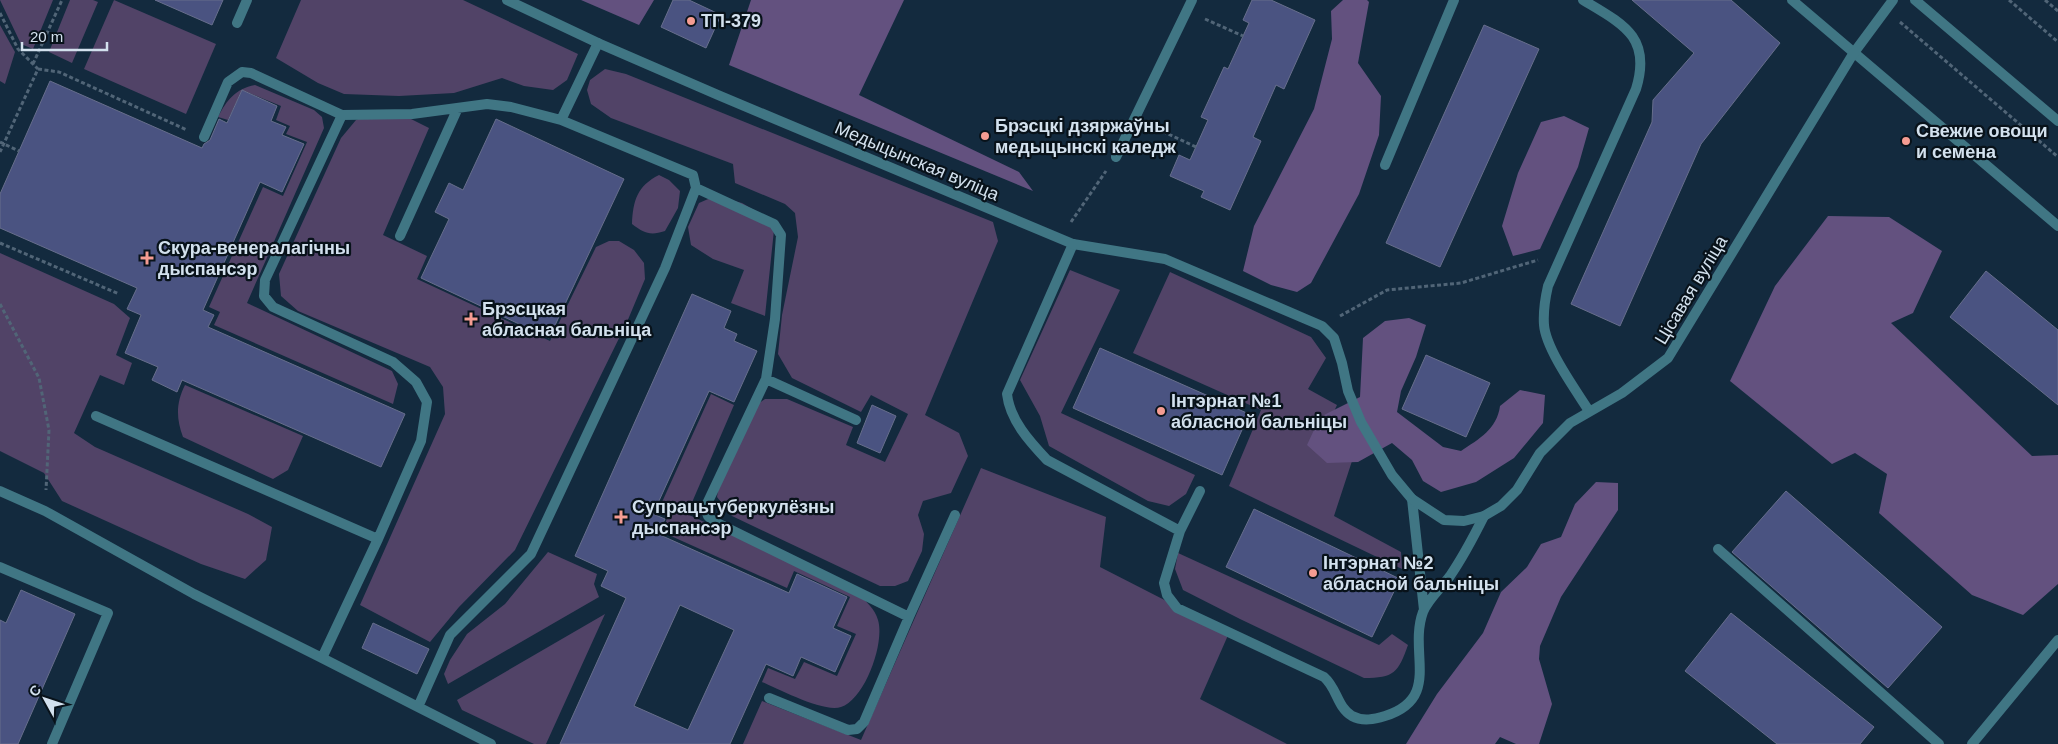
<svg xmlns="http://www.w3.org/2000/svg" width="2058" height="744" font-family="Helvetica,sans-serif">
<rect width="100%" height="100%" fill="#132a3e"/>
<path fill="#514367" d="M0 0H53L33 49 21 44Z
M70 0H93L98 2 72 63 49 52Z
M114 0 216 44 186 114 84 69Z
M301 0H463L578 54 567 80 553 90 524 86 502 78 454 93 399 96 344 94 318 83 276 58Z
M0 25 15 52 5 84 0 81Z
M605 69 626 74 993 222 998 241 925 415 959 433 968 456 951 493 923 501 918 515 924 534 922 551 908 581 895 586H880L732 516 717 497 720 477 753 407 765 399H787L853 427 846 445 885 462 908 414 871 395 861 412 792 378 778 354 782 315 798 237 795 213 785 204 735 183 733 164 611 118 591 104 587 90 590 80Z
M255 85 314 110 322 117 324 128 247 303 392 371 398 384 393 404 214 325 220 312 209 307 263 187 283 196 307 142 286 134 290 126 276 120 281 106 242 90 228 120 218 117C227 100 235 89 255 85Z
M376 112 399 113 429 128 383 235 427 256 417 279 550 341 596 247 609 241H619L634 250 644 263 645 279 627 322 515 550 459 607 430 642 360 605 445 414 443 387 430 367 298 311 281 296 279 274 341 138 356 120Z
M659 175 669 180 680 191 678 208 665 231C650 236 644 233 632 224 633 201 637 186 659 175Z
M715 196 742 203 768 218 774 230 765 316 731 303 744 270 713 259 691 245 688 227 699 203Z
M0 253 114 304 130 318 116 355 132 363 124 385 100 375 74 433 95 447 248 514 272 527 266 560 245 579 201 564 62 501 44 473 0 451Z
M1070 270 1120 290 1061 413 1195 475 1186 494 1169 506 1148 501 1049 446 1040 416 1020 380Z
M1170 272 1311 337 1326 358 1308 389 1337 405 1319 444 1353 458 1334 516 1401 552 1402 569 1229 486 1261 410 1133 353Z
M185 385 303 436 288 470 273 479 183 437C176 418 176 403 185 385Z
M711 394 734 405 687 514 857 593C866 601 875 609 878 620 885 643 865 699 841 707 824 713 779 689 762 682L768 668 795 679 804 662 837 676 856 634 837 626 850 597 794 571 787 588 662 532 668 516 658 511Z
M981 468 1106 517 1100 567 1229 633 1200 699 1287 744H743L762 701 861 740Z
M548 552 597 574 594 584 599 597 448 684 444 674 450 660 467 634 505 604Z
M1178 553 1379 645 1392 634 1408 645C1398 673 1394 678 1364 678L1240 619 1183 590 1175 569Z
M605 614 546 744H534L462 710 457 700Z"/>
<path fill="#63517f" d="M581 0H654L639 25Z
M751 0H904L859 95 1019 172 1033 191 729 65Z
M1343 0H1367L1369 2 1358 63 1381 96 1379 135 1359 194 1311 283 1297 292 1271 285 1243 271 1254 226 1314 109 1332 39 1331 11Z
M1564 116 1589 128 1578 167 1540 249 1513 256 1502 226 1518 173 1541 122Z
M1828 216 1889 217 1942 251 1913 313 1891 323 2032 456 2058 455V584L2023 615 1972 595 1879 513 1887 474 1855 453 1832 464 1730 381 1775 286Z
M1409 318 1426 325 1416 357 1401 391 1397 412 1443 447 1461 451C1479 439 1497 429 1500 406L1520 390 1545 395 1543 423 1514 458 1476 482 1441 492 1423 481 1412 460 1392 443 1358 462 1327 463 1307 445 1320 417 1360 397 1363 338 1385 321Z
M1596 482 1618 483V510L1561 597 1540 646 1539 659 1552 704 1539 744H1516L1500 737 1495 744H1406L1437 694 1483 633 1501 592 1527 567 1541 544 1561 537 1575 504Z"/>
<path fill="#4a5381" stroke="#676e8c" fill-rule="evenodd" d="M155 0H223L212 25Z
M673 0H689L721 15 706 48 661 27Z
M1252 0H1271L1315 20 1284 89 1276 85 1253 137 1261 141 1230 210 1201 197 1204 191 1170 176 1179 155 1190 160 1208 120 1201 117 1224 67 1228 69 1249 23 1243 20Z
M1632 0H1731L1780 43 1701 144 1620 326 1571 304 1652 122 1653 100 1694 53Z
M1484 25 1539 49 1440 267 1386 243Z
M50 81 202 148 204 144 210 140 219 119 227 123 242 90 277 106 271 121 286 127 282 135 304 144 282 192 260 182 203 310 214 315 208 327 405 414 381 467 182 380 177 392 152 380 158 367 125 353 141 315 127 309 137 288 0 228V194Z
M496 119 624 179 549 338 421 278 449 219 435 212 449 183 463 190Z
M1986 271 2058 330V405L1950 317Z
M692 294 731 311 724 328 737 334 734 341 757 351 734 402 709 391 653 514 665 519 658 534 789 593 797 574 847 597 833 628 851 636 835 672 801 657 793 676 766 664 730 744H560L626 598 601 586 608 571 575 556ZM680 605 734 630 688 730 634 706Z
M1100 348 1249 414 1222 475 1073 408Z
M1426 355 1490 383 1466 437 1402 409Z
M872 405 896 416 880 453 857 443Z
M1786 491 1942 627 1888 688 1732 552Z
M1254 509 1400 579 1372 637 1226 567Z
M21 590 75 614 18 744H0V620L6 623Z
M1731 613 1874 727 1860 744H1777L1685 671Z
M373 623 429 649 417 674 362 648Z"/>
<g fill="none" stroke-linecap="round" stroke-linejoin="round">
<path stroke="#516577" stroke-width="3" stroke-dasharray="4 2.5" stroke-linecap="butt" d="M2009 0 2058 42
M2045 0 2058 11
M0 13 18 49 38 69 0 152
M1205 19 1243 36
M1900 22 2058 157
M33 64 62 0
M38 69 59 72 187 130
M1151 126 1196 147
M0 142 19 151
M1071 222 1106 171
M0 243 119 294
M0 304 39 378 49 430 46 490
M1340 316 1387 290 1461 283 1538 260"/>
<path stroke="#407684" stroke-width="10" d="M1583 0C1623 24 1652 37 1636 89L1548 286C1545 299 1543 311 1544 325 1546 349 1575 389 1589 411
M1792 0 2058 226
M237 23 247 0
M204 137 228 82 242 72 251 73 342 115
M1116 157 1192 0
M1385 165 1454 0
M696 188 774 224 781 235 775 319 766 379 705 508 708 516 713 521 909 617 864 722 857 729 848 730 769 698
M400 236 457 110
M1073 244 1007 394C1010 420 1029 441 1047 460L1180 531 1164 583 1167 595 1177 608 1324 677C1337 688 1337 707 1352 716 1363 722 1375 719 1385 716 1442 698 1408 653 1423 612 1428 599 1442 587 1450 576 1463 557 1474 536 1484 516
M766 379 856 420
M0 491 45 511 194 594 322 658 378 539 96 416
M1412 499 1424 610
M1180 531 1200 491
M378 539 421 441 427 402 416 382 393 362 273 307 264 296 265 280 342 115 412 114 487 104 511 107 561 120 598 43
M1718 549 1939 744
M0 567 108 613 52 744
M909 617 955 515
M322 658 418 707
M491 744 418 707 450 635 531 554 665 268 696 188 693 175 561 120
M1972 744 2058 640"/>
<path stroke="#407684" stroke-width="10" d="M507 0 598 43 718 95 1073 244 1165 259 1322 326 1334 338 1342 363 1348 391 1361 422 1392 475 1412 499 1444 520 1464 521 1484 516 1501 506 1517 490 1540 453 1570 423 1622 393 1668 358 1853 54 1893 0
M1915 0 2058 121"/>
</g>
<g fill="#f59c92" stroke="#08121a" stroke-width="2">
<circle cx="691" cy="21" r="5"/>
<circle cx="985" cy="136" r="5"/>
<circle cx="1906" cy="141" r="5"/>
<path d="M144.5 250.5h5v5h5v5h-5v5h-5v-5h-5v-5h5z"/>
<path d="M468.5 311.5h5v5h5v5h-5v5h-5v-5h-5v-5h5z"/>
<circle cx="1161" cy="411" r="5"/>
<path d="M618.5 509.5h5v5h5v5h-5v5h-5v-5h-5v-5h5z"/>
<circle cx="1313" cy="573" r="5"/>
</g>
<g text-anchor="middle" dominant-baseline="central" stroke-width="4.5" stroke-linejoin="round" paint-order="stroke">
<g font-size="18" font-weight="bold" fill="#d3e1ee" stroke="#08121a" text-anchor="start">
<text x="701" y="21">ТП-379</text>
<text x="995" y="126">Брэсцкі дзяржаўны<tspan x="995" dy="21">медыцынскі каледж</tspan></text>
<text x="1916" y="131">Свежие овощи<tspan x="1916" dy="21">и семена</tspan></text>
<text x="158" y="248">Скура-венералагічны<tspan x="158" dy="21">дыспансэр</tspan></text>
<text x="482" y="309">Брэсцкая<tspan x="482" dy="21">абласная бальніца</tspan></text>
<text x="1171" y="401">Інтэрнат №1<tspan x="1171" dy="21">абласной бальніцы</tspan></text>
<text x="632" y="507">Супрацьтуберкулёзны<tspan x="632" dy="21">дыспансэр</tspan></text>
<text x="1323" y="563">Інтэрнат №2<tspan x="1323" dy="21">абласной бальніцы</tspan></text>
</g>
<g font-size="18" fill="#d3e1ee" stroke="#08121a">
<text transform="translate(917 161) rotate(23)">Медыцынская вуліца</text>
<text transform="translate(1691 290) rotate(-59)">Цісавая вуліца</text>
</g>
</g>
<g transform="translate(45 699) rotate(310)" stroke="#08121a" stroke-width="4" paint-order="stroke">
<path d="M0-4L9 19L0 12L-9 19Z" fill="#d3e1ee"/>
<text y="-8" font-size="14" font-weight="bold" text-anchor="middle" fill="#d3e1ee">С</text>
</g>
<path d="M22 42v8h85v-8" fill="none" stroke="#d3e1ee" stroke-width="2.5"/>
<text x="30" y="42" font-size="15" fill="#d3e1ee" stroke="#08121a" stroke-width="4" paint-order="stroke">20 m</text>
</svg>
